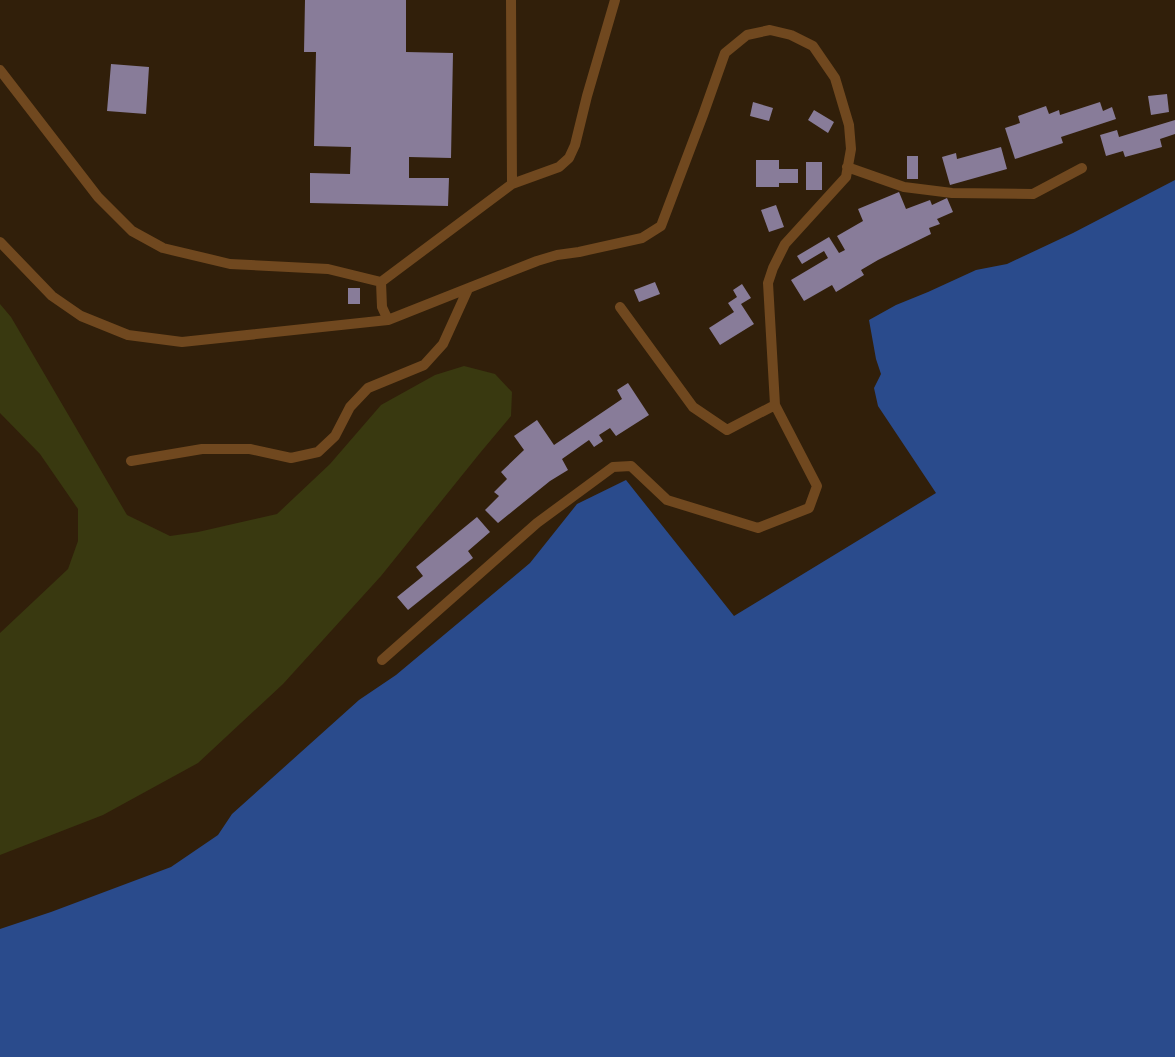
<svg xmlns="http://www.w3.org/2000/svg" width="1175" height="1057" font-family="'Varela Round',sans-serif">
<rect width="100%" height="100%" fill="#311f0a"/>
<path fill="#393910" d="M0 304 11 317 127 515 170 536 198 532 277 514 330 464 381 405 435 375 464 366 495 374 512 392 511 416 480 453 381 576 283 684 198 763 103 815 0 855V633L68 569 78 541V509L40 454 0 413Z"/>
<path fill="#2a4b8c" d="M1175 180V1057H0V929L51 912 171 867 218 835 232 814 359 700 396 675 530 563 577 504 626 480 734 616 936 493 878 406 874 388 881 374 876 359 869 320 896 305 928 292 976 270 1007 264 1073 233Z"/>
<path fill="#887c99" d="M305 0H406V52L453 53 451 158 409 157V178H449L448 206 310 203V173L350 174 351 147 314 146 316 52H304Z
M111 64 149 67 146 114 107 111Z
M1167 94 1169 112 1151 115 1148 96Z
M753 102 773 108 769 121 750 116Z
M1100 102 1103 111 1112 107 1116 119 1061 137 1063 143 1015 159 1005 128 1020 123 1018 116 1046 106 1049 114 1059 110 1060 115Z
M814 110 834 122 828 133 808 120Z
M1175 120V134L1160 139 1162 147 1125 157 1123 151 1106 156 1100 135 1117 130 1119 137Z
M1001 147 1007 169 950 185 942 157 956 153 957 159Z
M907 156H918V179H907Z
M756 160H779V169H798V183H779V187H756Z
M806 162H822V190H806Z
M899 192 906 209 930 200 932 205 947 198 953 212 937 219 940 224 929 228 931 234 878 260 861 270 864 275 836 292 832 285 804 301 791 280 828 258 824 251 802 264 797 256 829 237 839 253 845 250 837 236 863 221 858 209Z
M776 205 784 227 769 232 761 210Z
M655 282 660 294 639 302 634 290Z
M742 284 751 298 741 304 754 324 720 345 709 328 734 312 728 303 737 297 733 290Z
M348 288H360V304H348Z
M628 383 649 415 616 436 610 428 599 435 603 441 594 447 589 440 562 459 568 470 550 481 498 523 485 510 499 496 494 492 507 479 501 472 524 450 514 436 537 420 554 445 622 399 617 390Z
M477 517 490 532 468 551 473 558 408 610 397 597 423 576 416 567Z"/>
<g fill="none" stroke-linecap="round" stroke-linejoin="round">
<path stroke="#70481f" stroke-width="10" d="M511 0 512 184
M0 70 98 197 132 231 163 248 230 264 328 269 381 282
M847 167 904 187 952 193 1033 194 1082 168
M0 242 52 296 81 316 128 335 182 342 388 320
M620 307 693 407 727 430 775 405
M131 461 202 449H250L291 458 318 452 335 436 350 407 368 388 424 365 443 344 468 289
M382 660 537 523 613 467 631 466 667 500 758 528 809 508 817 486 775 405 768 283 773 268 785 244 846 177 851 149 849 125 835 78 813 46 791 35 770 30 747 35 725 53 703 115 661 226 642 238 579 252 557 255 537 261 388 320 382 307 381 282 512 184 559 167 569 158 575 145 587 96 615 0"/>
</g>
</svg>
